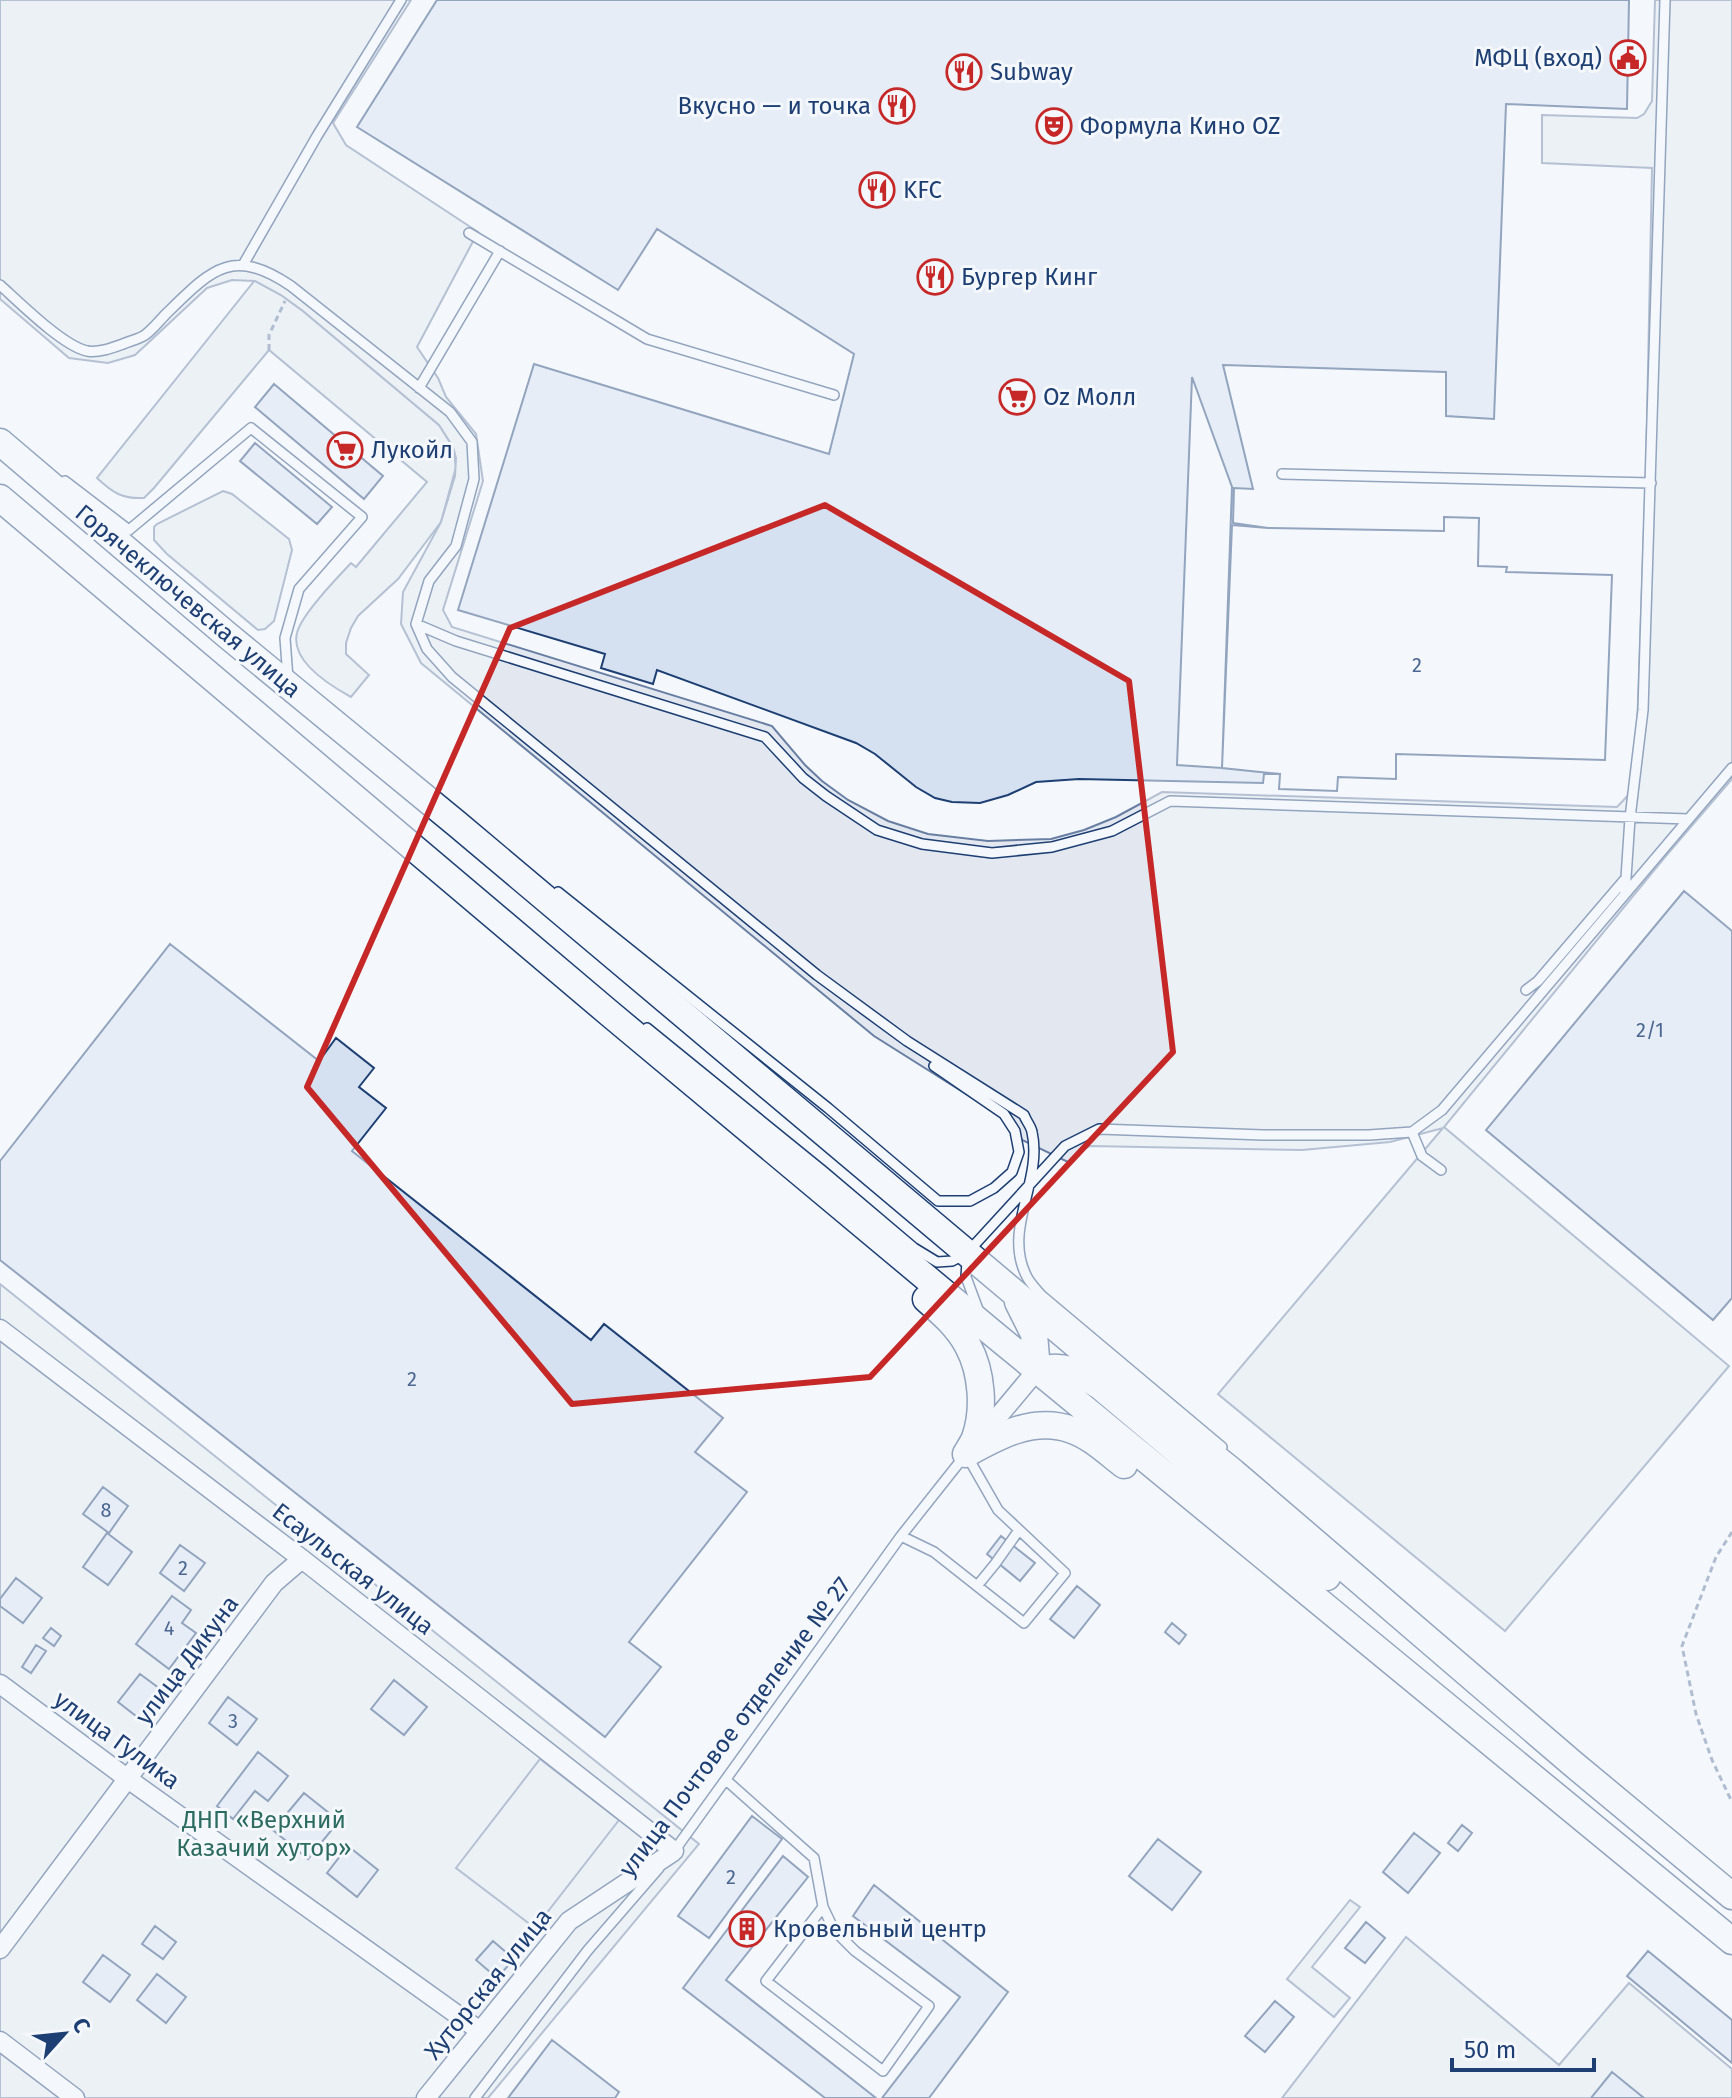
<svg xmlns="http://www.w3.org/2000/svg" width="1732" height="2098" font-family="'Fira Sans',sans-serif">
<rect width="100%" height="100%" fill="#f4f7fb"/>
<path fill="#e3e9f0" stroke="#687fa3" stroke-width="2" d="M255 280 281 295 303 311 439 425 453 447 456 467 441 522 398 579 358 616 351 628 346 643V654L369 675 351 697C331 686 290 661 297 633 301 615 337 578 351 563L356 567 427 482 269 350 154 488 144 498C122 499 113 493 97 478Z
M223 491 232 494 289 539 292 550 274 621 265 629 258 630 167 554 154 540V527L157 524Z
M0 1284 699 1844 488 2098H0Z"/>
<path fill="#e3e8f0" stroke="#687fa3" stroke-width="2" d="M0 0H411L333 123 346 145 478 232 417 347 438 378 446 397 476 434 483 481 443 610 452 627 772 726 805 765 822 781 848 800 888 821 928 834 988 841 1051 839 1084 830 1116 817 1162 792 1617 807 1635 788 1646 469 1652 168 1542 163V115L1637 118 1644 114 1652 101 1655 0H1732V779L1665 857 1444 1127 1729 1366 1505 1631 1218 1394 1443 1128 1390 1142 1302 1150 1090 1146 1076 1154 1070 1163 1018 1138 1004 1118 874 1036 421 663 401 624 403 592 441 522 455 476 456 458 453 447 439 425 303 311 281 295 255 281 232 280 207 288 135 355 108 363 69 358 0 299Z
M540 1759 619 1820 535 1928 456 1868Z
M1350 1900 1360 1907 1312 1967 1350 1998 1334 2017 1287 1979Z
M1406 1937 1559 2065 1629 1983 1732 2069V2098H1282Z"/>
<path fill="#d5e0f0" stroke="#1d3f73" stroke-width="2" fill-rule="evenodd" d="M437 0H1629L1627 109 1506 104 1494 419 1446 416V372L1223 365 1253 489 1234 488 1233 523 1268 528 1444 531V517L1479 518 1478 566 1507 567 1506 572 1612 575 1605 760 1396 754V779L1338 777 1337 791 1279 789 1280 774H1264L1263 783 1079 779 1036 782 1008 795 980 803 952 802 935 798 916 787 875 754 856 743 657 670 653 684 601 668 605 654 458 610 534 364 829 454 854 354 657 229 618 290 357 127ZM1192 377 1232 487 1222 768 1177 765Z
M274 384 383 476 364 499 255 407Z
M255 443 332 507 317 524 240 461Z
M1444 517 1479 518 1478 566 1507 567 1506 572 1612 575 1605 760 1396 754V779L1338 777 1337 791 1279 789 1280 774 1222 768 1232 525 1268 528 1444 531Z
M1684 891 1732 931V1298L1713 1320 1486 1130Z
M170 944 319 1061 336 1038 374 1068 359 1087 386 1108 352 1151 591 1340 604 1324 723 1418 695 1452 747 1492 629 1642 661 1667 605 1737 0 1260V1161Z
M103 1487 128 1506 109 1533 83 1514Z
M107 1533 132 1552 108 1585 83 1567Z
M1001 1536 1035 1563 1020 1581 987 1554Z
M180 1545 205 1563 184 1591 160 1573Z
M16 1578 42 1598 23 1623 0 1606V1599Z
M1077 1586 1100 1605 1074 1638 1050 1619Z
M172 1596 191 1610 182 1623 196 1633 169 1669 136 1644Z
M1172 1623 1186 1635 1179 1644 1165 1632Z
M51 1628 61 1636 54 1646 43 1638Z
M36 1645 46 1651 31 1673 22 1667Z
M140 1674 167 1694 145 1723 118 1702Z
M394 1680 427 1707 404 1735 371 1709Z
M228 1697 257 1719 237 1745 209 1723Z
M258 1752 288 1776 268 1801 255 1791 233 1819 217 1806Z
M304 1793 339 1821 308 1859 273 1830Z
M752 1816 782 1839 709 1938 678 1916Z
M1462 1825 1472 1833 1458 1851 1448 1843Z
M1414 1833 1440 1853 1408 1893 1383 1872Z
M1158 1839 1201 1872 1172 1910 1129 1876Z
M348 1846 378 1870 357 1897 327 1873Z
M783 1856 808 1877 726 1980 876 2098H825L683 1988Z
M874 1885 1008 1992 929 2098H882L960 1997 853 1916Z
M1366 1922 1385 1938 1365 1963 1345 1948Z
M155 1926 176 1942 163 1959 142 1944Z
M493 1941 514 1959 497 1978 476 1960Z
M1648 1951 1732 2020V2063L1627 1976Z
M103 1955 130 1975 110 2002 83 1982Z
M157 1974 186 1997 166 2023 137 2000Z
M1275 2001 1294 2017 1265 2052 1245 2036Z
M552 2040 619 2092 615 2098H508Z
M1612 2072 1644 2098H1591Z"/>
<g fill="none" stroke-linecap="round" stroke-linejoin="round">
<defs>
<path id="service" d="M469 233 647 339 834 395
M243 265 317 136 401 0
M0 285C19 302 63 346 87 351 99 353 112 348 123 344 130 341 139 339 145 335 153 329 160 320 167 313 211 270 232 246 291 286L450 412 472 442 474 479 456 546 429 581 416 624 427 649 452 677 817 975 907 1041 1024 1115C1026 1121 1031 1126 1032 1132 1043 1181 1003 1228 1026 1275 1029 1282 1036 1289 1041 1295L1222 1447
M419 388 500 251
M1282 474 1651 483
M65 481 129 530 251 428 362 517 299 589 285 638 288 679
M416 624 456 641 765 737 803 778 826 796 877 830 922 844 992 853 1052 847 1112 831 1170 801 1688 819
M558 892 828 1108 938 1201H970L994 1188 1012 1172 1019 1152 1015 1131 1004 1114 934 1066
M1625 893 1630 818 1643 710 1665 0
M1526 990 1538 981 1626 878
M647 1028 823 1171 914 1248 937 1262 952 1261 967 1253 1065 1146 1099 1129 1263 1135H1369L1412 1132 1442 1110 1732 768
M1412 1132 1422 1156 1441 1170
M967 1261 966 1277 979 1312
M977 1586 995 1564 1019 1530
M726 1780 814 1858 823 1907 834 1930 855 1951 929 2006 883 2071 766 1981 823 1907
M672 1854 901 1536 966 1454 998 1510 1065 1573 1024 1623 934 1552 901 1536
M475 2098 588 1950 659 1868"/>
<path id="minor" d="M0 1329 302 1559 674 1851
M976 1443 1037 1370
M0 1684 128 1779 480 2031
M0 1949 274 1583 302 1559
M0 2041 75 2098
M426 2098 569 1921 673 1852"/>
<path id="primary" d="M0 442 227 635 457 824 1112 1375 1233 1472 1572 1763 1732 1896
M0 498 609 1013 990 1331 1732 1941
M926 1299C942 1313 958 1327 968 1346 982 1372 985 1410 975 1438 973 1443 969 1449 966 1454
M1018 1302 1034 1334 1037 1370
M1037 1370C1066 1363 1078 1372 1101 1387L1327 1577
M966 1454C998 1436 1034 1416 1072 1430 1092 1437 1108 1453 1124 1465"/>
</defs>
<use href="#service" stroke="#1d3f73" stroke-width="12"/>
<use href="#minor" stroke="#1d3f73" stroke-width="21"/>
<use href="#primary" stroke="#1d3f73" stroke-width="29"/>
<path stroke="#5e769c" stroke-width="3" stroke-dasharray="6 4" stroke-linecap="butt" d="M269 350V335L285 301
M1732 1532 1716 1557 1682 1646 1696 1714 1712 1760 1732 1802"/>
<use href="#service" stroke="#f4f7fb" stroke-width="9"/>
<use href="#minor" stroke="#f4f7fb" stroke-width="18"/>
<use href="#primary" stroke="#f4f7fb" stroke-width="26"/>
</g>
<path d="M0 0H1732V2098H0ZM825 505 1129 681 1173 1052 870 1377 572 1404 307 1087 510 628Z" fill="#f4f7fb" fill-opacity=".55" fill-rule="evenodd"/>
<path fill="none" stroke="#c62828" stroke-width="6" stroke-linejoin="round" d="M825 505 1129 681 1173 1052 870 1377 572 1404 307 1087 510 628Z"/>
<defs>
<symbol id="civic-ring" viewBox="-11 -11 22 22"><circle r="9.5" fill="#f4f7fb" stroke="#c62828" stroke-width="1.5"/><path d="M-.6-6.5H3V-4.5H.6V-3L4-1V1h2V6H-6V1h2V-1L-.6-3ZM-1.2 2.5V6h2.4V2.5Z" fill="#c62828"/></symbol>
<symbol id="restaurant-ring" viewBox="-11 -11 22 22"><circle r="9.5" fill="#f4f7fb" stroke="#c62828" stroke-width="1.5"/><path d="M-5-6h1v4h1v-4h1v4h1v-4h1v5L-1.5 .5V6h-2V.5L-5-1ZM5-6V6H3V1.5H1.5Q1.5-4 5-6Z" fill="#c62828"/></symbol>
<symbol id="theatre-ring" viewBox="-11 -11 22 22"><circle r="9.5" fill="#f4f7fb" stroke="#c62828" stroke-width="1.5"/><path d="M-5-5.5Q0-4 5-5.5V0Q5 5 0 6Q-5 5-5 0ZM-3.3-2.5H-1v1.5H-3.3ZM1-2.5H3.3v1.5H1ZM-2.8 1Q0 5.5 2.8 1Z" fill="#c62828"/></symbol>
<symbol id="supermarket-ring" viewBox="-11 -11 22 22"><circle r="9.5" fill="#f4f7fb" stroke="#c62828" stroke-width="1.5"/><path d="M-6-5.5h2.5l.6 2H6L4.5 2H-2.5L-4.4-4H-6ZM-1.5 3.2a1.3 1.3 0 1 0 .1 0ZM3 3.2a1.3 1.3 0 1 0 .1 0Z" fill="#c62828"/></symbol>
<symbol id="building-ring" viewBox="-11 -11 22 22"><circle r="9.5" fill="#f4f7fb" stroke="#c62828" stroke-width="1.5"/><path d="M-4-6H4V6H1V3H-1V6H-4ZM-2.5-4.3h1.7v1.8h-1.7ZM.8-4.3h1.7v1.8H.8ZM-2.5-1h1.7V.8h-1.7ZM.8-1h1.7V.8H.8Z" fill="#c62828"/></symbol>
</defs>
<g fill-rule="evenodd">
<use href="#civic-ring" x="1608" y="38" width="40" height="40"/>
<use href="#restaurant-ring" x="944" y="52" width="40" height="40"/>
<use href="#restaurant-ring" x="877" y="86" width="40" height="40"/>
<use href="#theatre-ring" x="1034" y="106" width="40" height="40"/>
<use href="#restaurant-ring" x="857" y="170" width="40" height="40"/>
<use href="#restaurant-ring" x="915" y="257" width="40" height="40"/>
<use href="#supermarket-ring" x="997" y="377" width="40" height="40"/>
<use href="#supermarket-ring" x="325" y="430" width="40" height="40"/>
<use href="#building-ring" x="727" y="1909" width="40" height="40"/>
</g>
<g text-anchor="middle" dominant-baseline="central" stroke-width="6" stroke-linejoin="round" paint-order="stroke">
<g font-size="20" fill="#4b6792">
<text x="1417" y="665">2</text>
<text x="1650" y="1030">2/1</text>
<text x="412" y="1379">2</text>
<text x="106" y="1510">8</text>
<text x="183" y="1568">2</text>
<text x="169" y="1628">4</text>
<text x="233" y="1721">3</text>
<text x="731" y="1877">2</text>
</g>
<g font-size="24" fill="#1d3f73" stroke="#f4f7fb" text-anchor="start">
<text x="1602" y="58" text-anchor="end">МФЦ (вход)</text>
<text x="990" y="72">Subway</text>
<text x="871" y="106" text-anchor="end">Вкусно — и точка</text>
<text x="1080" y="126">Формула Кино OZ</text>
<text x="903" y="190">KFC</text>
<text x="961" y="277">Бургер Кинг</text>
<text x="1043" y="397">Oz Молл</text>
<text x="371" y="450">Лукойл</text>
<text x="773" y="1929">Кровельный центр</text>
</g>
<g font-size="24" fill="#1d3f73" stroke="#f4f7fb">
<text transform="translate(188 601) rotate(40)">Горячеключевская улица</text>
<text transform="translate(353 1569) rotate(38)">Есаульская улица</text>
<text transform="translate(187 1660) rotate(-53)">улица Дикуна</text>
<text transform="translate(735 1727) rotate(-53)">улица Почтовое отделение № 27</text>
<text transform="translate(117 1740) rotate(36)">улица Гулика</text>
<text transform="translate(488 1984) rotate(-51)">Хуторская улица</text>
</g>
<g font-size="24" fill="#2c6c60" stroke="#f4f7fb">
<text x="264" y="1820">ДНП «Верхний<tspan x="264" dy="28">Казачий хутор»</tspan></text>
</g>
</g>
<g transform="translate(64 2034) rotate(63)" stroke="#f4f7fb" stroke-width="6" paint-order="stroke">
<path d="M0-6L14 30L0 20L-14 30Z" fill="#1d3f73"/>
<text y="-12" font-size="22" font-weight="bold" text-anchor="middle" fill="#1d3f73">С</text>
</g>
<path d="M1452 2058v12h142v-12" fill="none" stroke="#1d3f73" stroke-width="4"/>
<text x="1464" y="2058" font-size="24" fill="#1d3f73" stroke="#f4f7fb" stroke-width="6" paint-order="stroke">50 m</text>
</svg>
